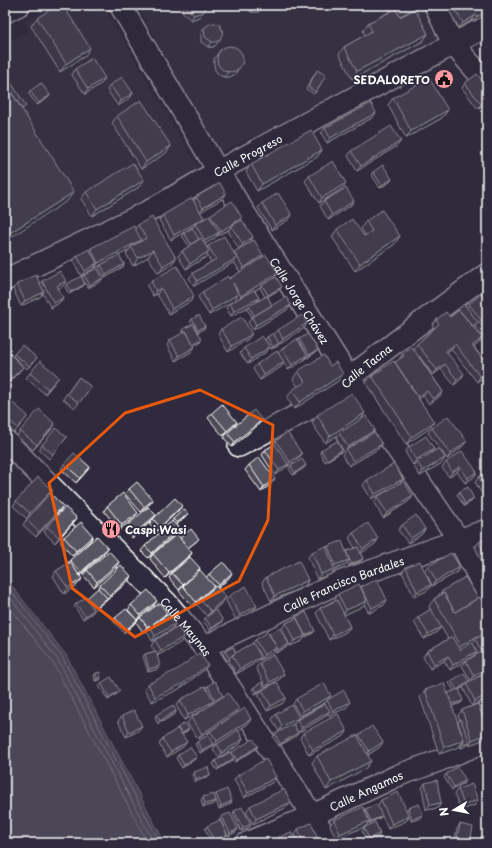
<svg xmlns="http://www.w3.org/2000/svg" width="492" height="848" font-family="'Playpen Sans',sans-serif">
<rect width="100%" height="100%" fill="#2f2a3d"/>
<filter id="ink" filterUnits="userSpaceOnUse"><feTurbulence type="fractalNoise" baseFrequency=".025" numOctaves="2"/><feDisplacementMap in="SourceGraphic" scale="8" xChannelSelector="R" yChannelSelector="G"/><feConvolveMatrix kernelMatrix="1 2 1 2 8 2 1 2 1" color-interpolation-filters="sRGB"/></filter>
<g filter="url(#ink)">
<path fill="#3c3749" d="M55 5H103L200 170 5 272V43L29 30 24 22Z
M137 5H424L443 43 335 101 217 153Z"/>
<path fill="#6d6a77" stroke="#a7a6ad" d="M5 577 66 655 165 843H5Z"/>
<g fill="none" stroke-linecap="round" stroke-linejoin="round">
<path stroke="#c5c3c9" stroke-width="1" d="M5 583 62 657 160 843
M5 591 58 660 154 843
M5 601 53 663 148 843"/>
<defs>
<g id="minor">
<path id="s1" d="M120 5 218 171 349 378 459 540 487 592"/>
<path d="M435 5 453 44 487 83"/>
<path d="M5 12 19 5"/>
<path id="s2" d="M5 280 149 211 218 171 487 26"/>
<path id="s3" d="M5 440 167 603 204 647 330 843"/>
<path id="s4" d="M239 446 339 393 349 378 419 324 487 274"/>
<path id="s5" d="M204 647 340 582 487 530"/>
<path id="s6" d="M247 843 313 815 399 775 438 761 487 741"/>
</g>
</defs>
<use href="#minor" stroke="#fff" stroke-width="24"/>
<use href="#minor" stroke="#2f2a3d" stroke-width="21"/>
</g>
<path fill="#4d4956" stroke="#fff" fill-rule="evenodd" d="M184 5H205L199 17 191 20 184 14 182 10Z
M245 5H265L264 7 258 12H251L246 7Z
M387 5H415L416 8 415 10 428 34 423 41 352 79 339 54 344 47 365 35 363 31 368 23 391 11Z
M446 5H487V14L473 22 472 20 459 28Z
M37 18 85 56 60 72 31 26Z
M204 28 216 45 213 47H208L201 42V33Z
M221 49 235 74 230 77H224L219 75 215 70 214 65V59Z
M75 69 102 83 85 94 72 75Z
M315 73 316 92 314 94 306 89Z
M465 83 487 101 478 109 462 88Z
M110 85 133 93 130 98 118 106 107 90Z
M30 91 50 95 48 98 37 105 28 93Z
M393 98 448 110 442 118 406 138 388 105Z
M117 116 171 146 166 153 141 169 112 123Z
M372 118 327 143 321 133 325 128Z
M397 146 357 171 348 156 351 151Z
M322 150 317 157 257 191 246 172 251 164Z
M373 172 390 182 380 188 371 174Z
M309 176 343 188 319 203 305 181Z
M139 187 92 216 81 199 86 192Z
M226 194 222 199 200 212 204 218 202 220 209 216 210 215 241 220 253 237 250 242 263 255 261 258 278 273 274 278 280 289 267 296 272 305H291L287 310 253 330 248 322 252 317 247 309 248 307 231 316 226 308 230 303 236 300V299L209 315 198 297 202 292 229 279 240 272 234 262 194 286 189 278 193 273 211 262 207 255 206 257 186 269 178 256 182 251 189 246 182 236 184 233 192 228 194 226 171 240 159 220 163 215 194 201 196 197ZM230 229 228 231 239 249 234 253 208 246 207 248 205 244 216 237 217 235V236ZM261 286 260 288 265 297 256 302 259 298 255 291Z
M324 201H354L350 206 328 220 320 206Z
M262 203 292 215 288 220 272 230 258 208Z
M366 221 395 244 355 271 332 237 337 229 364 236 365 235 361 228Z
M138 225 176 258 171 265 158 273 148 257 133 266 126 254 129 250 119 255 124 264 123 267 105 278 99 268 101 265 119 255 94 268 81 276 73 261 77 256 90 250 91 248 135 229Z
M84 275 101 281 88 288 82 278Z
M42 281 63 286 58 289 63 298 59 303 51 308 43 294 40 297 21 306 13 289 17 284H40Z
M151 281 194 296 191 301 169 314 157 294 153 296 147 286Z
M67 284 83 286 69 294 65 287Z
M487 298V332L482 336 475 327 477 324 473 327 482 338 479 343 474 347 487 364V374L477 382 451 349 447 352 461 379 454 385 441 369 433 375 419 356 443 392 439 397 429 404 423 396 419 399 429 429 406 444 366 383 372 376 399 360 402 354 413 349 417 344 434 328 432 325 436 320 450 317 455 313 457 310 467 307 469 304 485 300Z
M192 319 205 326 204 329 198 332 200 342 194 345 191 352 175 361 167 345 170 340 182 334 181 332 183 329 192 324 190 322Z
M307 323 304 328 280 344 279 343 278 346 271 349 265 340 267 337 274 335 278 330Z
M221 329 248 339 228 352 218 334Z
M299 339 316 352 307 358V357L304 360 288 370 284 363 281 367 260 380 253 369 257 364 278 354 282 349 298 341Z
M244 348 266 352 248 364 240 353Z
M5 351 19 372 8 383 5 380Z
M14 354 37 358 27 369 13 356Z
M298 371 338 381 294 409 287 398 292 390 298 387 293 379Z
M30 373 55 382 45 394 26 378Z
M79 377 91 387 75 408 63 399Z
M5 410 28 416 14 433 5 425Z
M212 413 237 422 234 427 223 436 208 418Z
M317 415 361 420 382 444 378 449 349 466 342 455 344 452 336 438 339 434 325 443 312 423Z
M55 424 52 429 33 450 17 436 20 431Z
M258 425 232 447 224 438 227 433Z
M432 428 463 446 447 459 441 450 442 463 420 476 414 467 417 463 413 465 405 452 409 447 431 453 439 448 428 433Z
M67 437 49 459 39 450 42 445Z
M276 441 302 454 298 459 287 467 286 466 284 469 275 475 262 455 265 450 272 446Z
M321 450H342L341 452 325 462 320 453Z
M446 462 477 472 474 477 465 483 457 472 449 477 442 468Z
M64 464 86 472 76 483 61 469Z
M249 465 275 479 271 484 261 492 245 470Z
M306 465 304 468 293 475 289 469 291 466Z
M487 472V503L475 482 479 477Z
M403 479 400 483 413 496 409 501 383 518 374 503 377 497 394 486 371 499 363 485 367 480Z
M129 489 153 500 149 505 141 512 125 494Z
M52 490 49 495 27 519 13 506 16 501Z
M459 492 472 501 464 506 457 495Z
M107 506 134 518 119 530 104 511Z
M182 506 178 511 156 532 149 524 152 521 132 538 125 530 128 525 153 519Z
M60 511 36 537 23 525 26 520Z
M188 514 186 516 176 525 179 528 176 533 148 558 141 551 145 546 172 521 173 519Z
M77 518 73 523 55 543 44 532 47 527Z
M402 525 425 529 422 534 408 543 398 530Z
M353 533 378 539 375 544 361 553 363 559 361 561 349 566 347 562 345 565 334 570 331 574 317 579 308 557 312 552 326 548 328 546 346 552 355 548 349 538Z
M93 536 90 541 72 556 60 542 64 537Z
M180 538 197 541 188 548 192 553 188 558 165 578 150 559 153 554Z
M487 538V562L483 564 475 547 479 542Z
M108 548 104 553 80 576 78 584 64 594 53 576 56 571 67 564 70 560Z
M119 562 116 567 94 587 83 575 87 570Z
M428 566 460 567 456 573 432 586 428 577 431 585 428 590 414 597 402 572 406 567 425 571Z
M200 568 197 573 206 578 209 574 229 578 218 588 226 597 223 602 207 616 197 605 200 600 193 607 179 591 182 587 179 590 169 578 172 573Z
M131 576 128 581 106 601 105 600 94 610 92 613 83 619 74 606 76 604 87 599 97 590 100 585Z
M266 577 308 580 305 586 271 601 262 583Z
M465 577 487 671 472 680 482 675 483 674 487 672V698L482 701 487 699V738L486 739 485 738V739L469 745V744L461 748 460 746 459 747 439 754 420 697 425 690 448 693 454 691 449 683 451 681H471L462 666 466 661 477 654 476 652 473 656 450 670 444 661 430 669 423 657 427 651 448 639 441 627 437 632 424 639 414 622 418 617 430 610 429 606 434 599 437 597 441 592ZM464 687 463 688 472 706 477 703 476 705 462 710 458 715 460 721 457 722 452 706 461 703 459 690Z
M361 587 384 605 369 613 364 604 363 606 344 615 350 627 346 632 329 640 316 613 320 608 335 600V599L338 594 361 588Z
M229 596 253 611 236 620 226 601Z
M157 601 153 606 140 617 167 613 164 617 172 629 152 641 146 630 143 632 136 622 140 618 137 620 128 610 131 605Z
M296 617 313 633 304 638 302 641 290 646 282 628 286 623 295 619Z
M115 618 135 623 124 633 113 621Z
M205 618 221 623 210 630 203 621Z
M269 634 287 647 276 653 275 651 273 653 260 660V659L257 662 236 674 229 661 230 659 227 660 223 654 225 651 236 653 252 644 255 640Z
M184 637 181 642 157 656 156 654 158 669 148 672 143 656 145 654 155 651 151 646 155 640Z
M259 663 284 674 280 679 266 687 256 668Z
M204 670 179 689 152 702 144 689 148 684Z
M96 673 100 680 95 681 94 675Z
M101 683 120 691 118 693 108 700 99 686Z
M208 686 223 696 235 714 198 739 187 723 191 718 200 711 184 720 176 705 180 700Z
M254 687 263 690 283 703 267 711 258 695 261 691 255 694 252 689Z
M296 699H328L347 707 330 716 328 714 326 716 298 733 293 725 295 723 293 724 298 733 296 736 279 746 273 737 275 734 279 732 272 719 276 714 299 718 297 719 324 704 326 702 300 716 293 704Z
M176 711 175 714 158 724 155 718 156 715Z
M122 716 138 731 126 737 118 721Z
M248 724 238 730 243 739 240 744 219 758 213 749 217 744 214 746 213 745 212 746 200 753 195 744 197 742 207 736 210 731Z
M177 728 189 729 187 731 182 735 183 747 167 757 159 744 162 739 176 730Z
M347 731 344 736 309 755 300 738 303 733Z
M359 735 380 747 368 755 366 768 326 790 312 763 317 756 358 736Z
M258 746 256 749 235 762 233 759 232 761 217 770 213 764 215 761 231 754 232 752Z
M178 755 195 759 182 768 176 758Z
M194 772 209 777 194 782 192 774Z
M446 774 464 783 452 790 444 777Z
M238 775 273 782 244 798 234 780Z
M425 783 441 803 438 808 426 810 422 788Z
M458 789 478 800 475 805 461 810 454 794Z
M216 794 232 801 230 804 219 809 215 798 216 801 214 804 203 807 201 800 203 797 214 796Z
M381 800 407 810 408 808 423 815 421 818 411 821 409 817 406 821 388 829 382 816 380 818 369 823H368L366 826 336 839 330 825 334 820 364 810 365 809 378 805Z
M291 802 287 807 253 824 246 812 250 806Z
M234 811 250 827 241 831 233 814Z
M222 816 238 829 236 832 228 836 220 819Z
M460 824 470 843H454L457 829Z
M207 826 225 837 213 843H212L205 829Z
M364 828 380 833 379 836 367 841 362 831Z
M298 829 320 843H299L295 834Z
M487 829V843H477Z"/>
<path fill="#3e3c46" stroke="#fff" d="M265 5 264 7 258 12H251L255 7Z
M206 9 199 17 191 20 194 15Z
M487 11V14L473 22 477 17Z
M476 15 472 20 459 28 463 23Z
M428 34 423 41 352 79 357 71Z
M220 40 216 45 213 47H208L212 42Z
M90 48 85 56 60 72 66 64Z
M242 64 235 74 230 77H224L228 72Z
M105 78 102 83 85 94 88 89Z
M133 93 130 98 118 106 121 101Z
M50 95 48 98 37 105 39 103Z
M487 99V101L478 109 481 104Z
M448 110 442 118 406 138 411 131Z
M376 113 372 118 327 143 330 138Z
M401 141 397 146 357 171 361 166Z
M171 146 166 153 141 169 146 162Z
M322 150 317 157 257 191 262 184Z
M392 179 390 182 380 188 382 185Z
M144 180 139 187 92 216 97 209Z
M346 183 343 188 319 203 322 198Z
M74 192 67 201 5 241V236Z
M226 194 222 199 199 213 203 208Z
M354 201 350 206 328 220 332 215Z
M292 215 288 220 272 230 275 225Z
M204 218 200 223 195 224 194 226 171 240 174 235Z
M242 218 239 223 231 226 230 229 217 236 221 231Z
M219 232 216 237 202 246 205 241Z
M400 236 395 244 355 271 360 264Z
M253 237 250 242 239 249 243 244Z
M141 240 138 245 131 247 129 250 95 268 98 263Z
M153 250 148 257 133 266 138 258Z
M209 251 206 257 186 269 190 264Z
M263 255 260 260 240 273 244 268Z
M176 258 171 265 158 273 163 266Z
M237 258 233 263 194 286 197 281Z
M97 263 94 268 81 276 85 271Z
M124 264 123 267 105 278 106 275Z
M278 273 274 278 237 302 241 296Z
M103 278 101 281 88 288 90 285Z
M66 281 63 286 53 292 57 286Z
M85 284 83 286 69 294 71 292Z
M282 287 280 289 266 298 268 295Z
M161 288 157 294 153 296 156 291Z
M44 292 40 297 21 306 25 301Z
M238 294 235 300 209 315 212 310Z
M194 296 191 301 169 314 172 309Z
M63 298 59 303 51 308 54 303Z
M259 298 255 303 231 316 234 311Z
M291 305 287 310 253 330 256 325Z
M307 323 304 328 280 344 283 339Z
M205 326 204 329 197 333 198 330Z
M487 330V332L482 336 486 331Z
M252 334 248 339 228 352 232 346Z
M482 338 479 343 469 351 472 346Z
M202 339 200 342 190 348 191 345Z
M279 343 278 346 271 349 273 347Z
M455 344 451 349 443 356 446 351Z
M195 347 191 352 175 361 179 356Z
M270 347 266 352 248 364 251 359Z
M318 350 316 352 307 358 309 355Z
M307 355 304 360 288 370 292 365Z
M284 362 281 367 260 380 264 375Z
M445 364 441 369 433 375 437 370Z
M23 367 19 372 8 383 12 378Z
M487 371V374L477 382 480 377Z
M343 374 338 381 294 409 300 402Z
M464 374 461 379 454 385 457 380Z
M59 377 55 382 45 394 48 389Z
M427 391 423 396 412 403 416 398Z
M443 392 439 397 429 404 433 399Z
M365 413 360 421 325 443 330 436Z
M262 420 258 425 232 447 235 442Z
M237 422 234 427 223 436 227 431Z
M434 422 429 429 406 444 412 437Z
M55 424 52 429 33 450 37 445Z
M375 430 371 435 346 450 348 447Z
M467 441 463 446 447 459 450 454Z
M382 444 378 449 349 466 353 461Z
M434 449 430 454 417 462 413 465 416 460Z
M342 450 341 452 325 462 327 460Z
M302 454 298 459 287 467 290 462Z
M445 458 442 463 420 476 423 471Z
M288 464 284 469 275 475 279 470Z
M306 465 304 468 293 475 295 473Z
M90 467 86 472 76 483 80 478Z
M460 467 457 472 449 477 452 472Z
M477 472 474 477 465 483 468 478Z
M275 479 271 484 261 492 264 487Z
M403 479 399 484 371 499 375 494Z
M52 490 49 495 27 519 30 513Z
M413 496 409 501 383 518 387 513Z
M474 499 472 501 464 506 465 504Z
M153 500 149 505 141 512 144 507Z
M63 506 60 511 36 537 39 532Z
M182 506 178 511 156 532 160 527Z
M138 513 134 518 119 530 122 525Z
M188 514 186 516 175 526 177 523Z
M156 515 152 520 132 538 135 533Z
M77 518 73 523 55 543 59 537Z
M179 528 176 533 148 558 152 553Z
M425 529 422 534 408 543 411 538Z
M93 536 90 541 72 556 76 551Z
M378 539 375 544 360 554 363 549Z
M108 548 104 553 77 577 81 572Z
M192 553 188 558 165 578 169 573Z
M487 558V562L483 564 487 559Z
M363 559 361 561 349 566 351 564Z
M349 560 345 565 334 570 331 574 317 579 321 574 332 570 335 565Z
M119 562 116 567 94 587 97 582Z
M460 567 456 573 432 586 436 581Z
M200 568 197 574 179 590 183 585Z
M232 573 229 578 215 590 219 585Z
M131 576 128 581 106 601 110 596Z
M82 579 78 584 64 594 68 588Z
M308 580 305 586 271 601 275 596Z
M431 585 428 590 414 597 417 592Z
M214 586 210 591 193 607 196 602Z
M226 597 223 602 207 616 211 611Z
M107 598 105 601 94 610 92 613 83 619 85 616 94 610 96 608Z
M387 600 384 605 369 613 372 608Z
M157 601 153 606 137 620 140 615Z
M367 601 363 606 342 616 346 610Z
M257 606 253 611 236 620 240 615Z
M167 613 163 618 153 624Z
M137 620 135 623 124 633 126 630Z
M223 620 221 623 210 630 212 628Z
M175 624 172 629 152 641 155 636Z
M149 625 146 630 143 632 147 627Z
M350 627 346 632 329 640 333 635Z
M441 627 437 632 424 639 428 634Z
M487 630V635L475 639 473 643 456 653 461 646Z
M315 631 313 633 304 638 302 641 290 646 294 641Z
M184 637 181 642 157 656 161 650Z
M289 644 287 647 276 653 278 650Z
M277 648 273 653 260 660 264 655Z
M477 651 473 656 450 670 453 665Z
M448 656 444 661 430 669 434 664Z
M261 657 257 662 236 674 240 669Z
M208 665 204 670 179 689 152 702 155 697Z
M160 666 158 669 148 672 149 669Z
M487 668V671L471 681 474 676Z
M284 674 280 679 266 687 270 682Z
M101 678 100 680 95 681 97 679Z
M466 684 464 687 455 692 457 690Z
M265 688 263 690 255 694 257 692Z
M120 691 118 693 108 700 109 697Z
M487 695V698L472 706 475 701Z
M331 696 327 701V700L326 702 300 716 303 711Z
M286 698 283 703 267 711 271 706Z
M214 701 210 706 184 720 188 715Z
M463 701 461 703 449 707 451 704Z
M350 702 347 707 330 716 333 711Z
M239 709 235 714 198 739 202 734Z
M176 711 175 714 158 724 160 721Z
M330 711 326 716 298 733 302 728Z
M299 718 295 723 279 732 282 726Z
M251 719 248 724 214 746 217 741Z
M142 726 138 731 126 737 129 732Z
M189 729 187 731 179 736 181 734Z
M347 731 344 736 309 755 313 750Z
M298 733 296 736 279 746 280 744Z
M487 734V735L485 739 469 745 472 740Z
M243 739 240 744 219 758 222 753Z
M464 740 459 747 439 754 444 747Z
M187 742 183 747 167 757 171 752Z
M383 742 380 747 366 756 369 751Z
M470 742 468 745 461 748 462 745Z
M213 744 212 746 200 753 202 750Z
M258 746 256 749 235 762 237 760Z
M197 757 195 759 182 768 184 765Z
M234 758 232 761 217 770 219 768Z
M371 761 366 768 326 790 331 782Z
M210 775 209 777 194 782 196 779Z
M276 777 273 782 244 798 248 793Z
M466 780 464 783 452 790 454 787Z
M478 800 475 805 461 810 464 805Z
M216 801 214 804 203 807 205 804Z
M232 801 230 804 219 809 221 806Z
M291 802 287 807 253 824 256 819Z
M441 803 438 808 426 810 430 805Z
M423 815 421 818 411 821 412 819Z
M382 816 380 818 369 823 371 821Z
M409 816 406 821 388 829 392 824Z
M369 821 366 826 336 839 340 834Z
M251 824 250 827 241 831 243 828Z
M238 829 236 832 228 836 230 833Z
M380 833 379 836 367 842 369 839Z
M227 835 225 837 212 843 214 841Z"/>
<path fill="#595564" stroke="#fff" d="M57 5H63L90 48 66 64 37 18Z
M186 5H205L206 9 203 12 194 15 187 9Z
M252 5H264L262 7H255Z
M393 5H415L416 8 400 16Z
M452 5H487V11L477 17 476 15 463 23Z
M396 9 400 17 415 9 428 34 357 71 344 47 372 31 368 23Z
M211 23H215L219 24 223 32 220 40 216 42H212L205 37 204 28Z
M217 59a13 13 0 1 1 26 0a13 13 0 1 1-26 0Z
M92 58 105 78 88 89 75 69Z
M317 70 326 75 316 92 308 87Z
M477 74 487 86V99L481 104 465 83Z
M122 77 133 93 121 101 110 85Z
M429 78 448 110 411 131 393 98Z
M10 81 26 106 22 109 6 84Z
M5 82 74 192 5 236Z
M41 83 50 95 39 103 30 91Z
M141 100 171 146 146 162 117 116Z
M371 103 376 113 330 138 325 128Z
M391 126 401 141 361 166 351 151Z
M311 130 322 150 262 184 251 164Z
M333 161 346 183 322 198 309 176Z
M133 163 144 180 97 209 86 192Z
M383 165 392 179 382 185 373 172Z
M220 183 226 194 203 208 196 197Z
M346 188 354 201 332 215 324 201Z
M278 193 292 215 275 225 262 203Z
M192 198 204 218 174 235 163 215Z
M232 201 242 218 221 231 210 215Z
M382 210 400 236 360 264 337 229 352 219 364 236 372 231 366 221Z
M209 216 219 232 205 241 195 224Z
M152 217 176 258 163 266 153 250 138 258 131 247 146 238 138 225Z
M242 220 253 237 243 244 231 226Z
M134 226 141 240 98 263 91 248Z
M192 228 199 239 191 244 184 233Z
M224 236 237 258 197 281 193 273 216 259 208 246Z
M201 238 209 251 190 264 182 251Z
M254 240 263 255 244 268 234 252Z
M89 249 97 263 85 271 77 256Z
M119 255 124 264 106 275 101 265Z
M266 255 278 273 241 296 233 283 238 294 212 310 202 292 228 276 229 279Z
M177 266 194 296 172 309 161 288 156 291 151 281Z
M97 268 103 278 90 285 84 275Z
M60 271 66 281 57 286 63 298 54 303 42 281Z
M36 275 44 292 25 301 17 284Z
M81 276 85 284 71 292 67 284Z
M276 277 282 287 268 295 262 285Z
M254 290 259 298 234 311 230 303Z
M481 294 487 302V330L486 331 479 322 481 320 469 304Z
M267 296 272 305 254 316 249 306Z
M286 297 291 305 256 325 252 317Z
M464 304 478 322 473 326 459 310 458 311 457 310Z
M459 310 482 338 472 346 487 364V371L480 377 455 344 446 351 464 374 457 380 445 364 437 370 417 344 439 324 436 320 446 312 450 317Z
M199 315 205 326 198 330 192 319Z
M302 315 307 323 283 339 278 330Z
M242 317 252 334 232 346 221 329Z
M193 324 202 339 193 344 186 331 184 332 183 329Z
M186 331 195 347 179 356 170 340Z
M273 333 279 343 273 347 267 337Z
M308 334 318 350 309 355 299 339Z
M262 336 270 347 251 359 244 348Z
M297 339 307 355 292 365 282 349Z
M22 345 37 358 29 366 14 354Z
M412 347 443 392 433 399 427 391 418 397 395 362 404 356 402 354Z
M6 350 23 367 12 378 5 372V351Z
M277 351 284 362 264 375 257 364Z
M324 355 330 366 336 362 343 374 300 402 292 390 305 382 298 371Z
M40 361 59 377 48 389 30 373Z
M394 361 434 422 412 437 372 376Z
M79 377 91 387 79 403 67 394Z
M352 393 365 413 330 436 317 415Z
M12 402 28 416 18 428 5 417V410Z
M222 404 237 422 227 431 212 413Z
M39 409 55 424 37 445 20 431Z
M254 410 262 420 235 442 227 433Z
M366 416 375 430 348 447 339 433Z
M448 416 467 441 450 454 432 428Z
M56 428 67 437 53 454 42 445Z
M287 432 302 454 290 462 276 441Z
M374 432 382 444 353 461 346 450Z
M426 436 434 449 416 460 409 447Z
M337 441 342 450 327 460 321 450Z
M275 444 288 464 279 470 265 450Z
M439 448 445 458 423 471 417 462Z
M462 451 477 472 468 478 460 467 452 472 446 462Z
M74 453 90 467 80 478 64 464Z
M259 457 275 479 264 487 249 465Z
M302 459 306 465 295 473 291 466Z
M394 464 403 479 375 494 367 480Z
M5 470 8 473 5 476Z
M487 472V492L479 477Z
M38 477 52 490 30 513 16 501Z
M403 481 413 496 387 513 377 497Z
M137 482 153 500 144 507 129 489Z
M468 487 474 499 465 504 459 492Z
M50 493 63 506 39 532 26 520Z
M123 493 138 513 122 525 107 506Z
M175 498 182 506 160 527 153 519Z
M65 507 77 518 59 537 47 527Z
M148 507 156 515 135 533 128 525Z
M184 509 188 514 177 523 173 519Z
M416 515 425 529 411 538 402 525Z
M172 521 179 528 152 553 145 546Z
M81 522 93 536 76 551 64 537Z
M368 523 378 539 363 549 353 533Z
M191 529 199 539 188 548 180 538Z
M177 534 192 553 169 573 153 554Z
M97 536 108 548 81 572 70 560Z
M487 538V559L479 542Z
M342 541 349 560 335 565 328 546Z
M326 546 334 569 321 574 312 552Z
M358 547 363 559 351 564 346 551Z
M109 551 119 562 97 582 87 570Z
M451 553 460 567 436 581 428 566Z
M190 557 200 568 183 585 172 573Z
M299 561 308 580 275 596 266 577Z
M420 561 431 585 417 592 406 567Z
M70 562 82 579 68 588 56 571Z
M223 562 232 573 219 585 209 574Z
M121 565 131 576 110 596 100 585Z
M200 570 214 586 196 602 183 586Z
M465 577 478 598 455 612 444 593 442 594 441 592Z
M377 579 387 600 372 608 361 587Z
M359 584 367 601 346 610 338 594Z
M216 586 226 597 211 611 200 600Z
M246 586 257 606 240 615 229 596Z
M98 588 107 598 96 608 87 598Z
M148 590 157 601 140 615 131 605Z
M444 593 455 612 480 597 487 609V630L461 646 434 599Z
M86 597 94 610 85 616 76 604Z
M337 600 350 627 333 635 320 608Z
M160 603 167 613 153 624 169 614 175 624 155 636 149 625 147 627 140 617Z
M126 609 137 620 126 630 115 618Z
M431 609 441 627 428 634 418 617Z
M216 610 223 620 212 628 205 618Z
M306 612 315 631 305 635 296 617Z
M297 618 305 636 294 641 286 623Z
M178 627 184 637 161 650 155 640Z
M280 628 289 644 278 650 269 634Z
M268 632 277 648 264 655 255 640Z
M487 633V647L481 650 475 639Z
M452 637 460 650 472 642 477 651 453 665 448 656 434 664 427 651Z
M253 643 261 657 240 669 232 655Z
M233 647 236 653 229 658 225 651Z
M487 648V668L474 676 466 661Z
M156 651 160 666 149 669 145 654Z
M199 653 208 665 182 684 155 697 148 684 178 669Z
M273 655 284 674 270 682 259 663Z
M100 672 101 678 97 679 96 673Z
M487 672V681L483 674Z
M464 673 469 681 457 690 451 681Z
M482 675 487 685V695L475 701 466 683Z
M111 677 120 691 109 697 101 683Z
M215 681 223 696 215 700 208 686Z
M262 682 265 688 257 692 254 687Z
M277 682 286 698 271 706 262 690Z
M324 683 331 696 303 711 296 699Z
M444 683 464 740 444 747 425 690Z
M205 686 214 701 188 715 180 700Z
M459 689 463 701 452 704 448 693Z
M344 690 350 702 333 711 327 700Z
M228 693 239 709 202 734 191 718Z
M487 699V727L478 703Z
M325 704 330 711 302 728 297 720Z
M478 704 487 731V734L472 740 462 710Z
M173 705 176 711 160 721 156 715Z
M292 705 299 718 282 726 276 714Z
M245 708 251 719 217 741 210 731Z
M134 710 142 726 129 732 122 716Z
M338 714 347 731 313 750 303 733Z
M461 720 470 742 462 745V743L464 740 457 722Z
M185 723 189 729 181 734 177 728Z
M293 724 298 733 280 744 275 734Z
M372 726 383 742 369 751 359 735Z
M178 728 187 742 171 752 162 739Z
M238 730 243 739 222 753 217 744Z
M208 735 213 744 202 750 197 742Z
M357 735 371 761 331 782 317 756Z
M253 739 258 746 237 760 232 752Z
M190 747 197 757 184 765 178 755Z
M230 752 234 758 219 768 215 761Z
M266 759 276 777 248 793 238 775Z
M208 767 210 775 196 779 194 772Z
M457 767 466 780 454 787 446 774Z
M437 780 441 803 430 805 425 783Z
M472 784 478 800 464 805 458 789Z
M227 789 232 801 221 806 216 794Z
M284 789 291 802 256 819 250 806Z
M398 792 409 816 392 824 381 800Z
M214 794 216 801 205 804 203 797Z
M377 804 382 816 371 821 365 809Z
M419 804 423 815 412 819 408 808Z
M242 807 251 824 243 828 234 811Z
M363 807 369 821 340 834 334 820Z
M230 813 238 829 230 833 222 816Z
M220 820 227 835 214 841 207 826Z
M375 822 380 833 369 839 364 828Z
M311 823 320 843H304L298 829Z
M460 824 473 827 470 843H456Z
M487 829V843H485L480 839Z
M291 832 296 843H274L273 840Z
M379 837 381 843H363Z"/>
</g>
<path d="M0 0H492V848H0ZM200 390 273 425 268 520 239 581 135 637 72 588 49 483 125 413Z" fill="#2f2a3d" fill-opacity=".55" fill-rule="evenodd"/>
<path fill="none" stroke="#e8590c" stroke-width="3" stroke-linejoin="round" d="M200 390 273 425 268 520 239 581 135 637 72 588 49 483 125 413Z"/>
<defs>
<symbol id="civic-disc" viewBox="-11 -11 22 22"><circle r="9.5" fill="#ff9aa2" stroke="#2f2a3d"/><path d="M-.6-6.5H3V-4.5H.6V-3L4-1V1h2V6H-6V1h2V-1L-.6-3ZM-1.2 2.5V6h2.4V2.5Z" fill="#111"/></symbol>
<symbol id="restaurant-disc" viewBox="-11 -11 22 22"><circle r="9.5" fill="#ff9aa2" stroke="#2f2a3d"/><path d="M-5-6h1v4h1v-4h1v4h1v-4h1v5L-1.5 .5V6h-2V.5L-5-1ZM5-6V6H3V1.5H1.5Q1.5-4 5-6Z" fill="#111"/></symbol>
</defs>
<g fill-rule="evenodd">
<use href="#civic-disc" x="433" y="68" width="22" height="22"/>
<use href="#restaurant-disc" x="100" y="518" width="22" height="22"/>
</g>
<g text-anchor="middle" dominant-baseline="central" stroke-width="3.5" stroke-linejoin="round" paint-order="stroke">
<g font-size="11" font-weight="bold" fill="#fff" stroke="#2f2a3d" text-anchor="end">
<text x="430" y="79">SEDALORETO</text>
<text x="125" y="529" text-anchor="start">Caspi Wasi</text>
</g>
<g font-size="11" fill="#fff" stroke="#2f2a3d">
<text stroke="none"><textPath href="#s2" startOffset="273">Calle Progreso</textPath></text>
<text stroke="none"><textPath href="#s1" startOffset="346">Calle Jorge Chávez</textPath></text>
<text stroke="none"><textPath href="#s4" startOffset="152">Calle Tacna</textPath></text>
<text stroke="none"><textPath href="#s5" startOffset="153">Calle Francisco Bardales</textPath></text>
<text stroke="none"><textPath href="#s3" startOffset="260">Calle Maynas</textPath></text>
<text stroke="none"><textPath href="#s6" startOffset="130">Calle Angamos</textPath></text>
</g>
</g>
<rect width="492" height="848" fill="none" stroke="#2f2a3d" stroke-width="20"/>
<rect x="10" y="10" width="472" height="828" fill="none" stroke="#fff" stroke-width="1.5" filter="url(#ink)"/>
<g transform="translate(454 810) rotate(260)" stroke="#2f2a3d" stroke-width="3" paint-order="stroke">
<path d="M0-3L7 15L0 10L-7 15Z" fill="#ffffff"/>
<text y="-6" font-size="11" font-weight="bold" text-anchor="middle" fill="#ffffff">N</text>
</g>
</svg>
